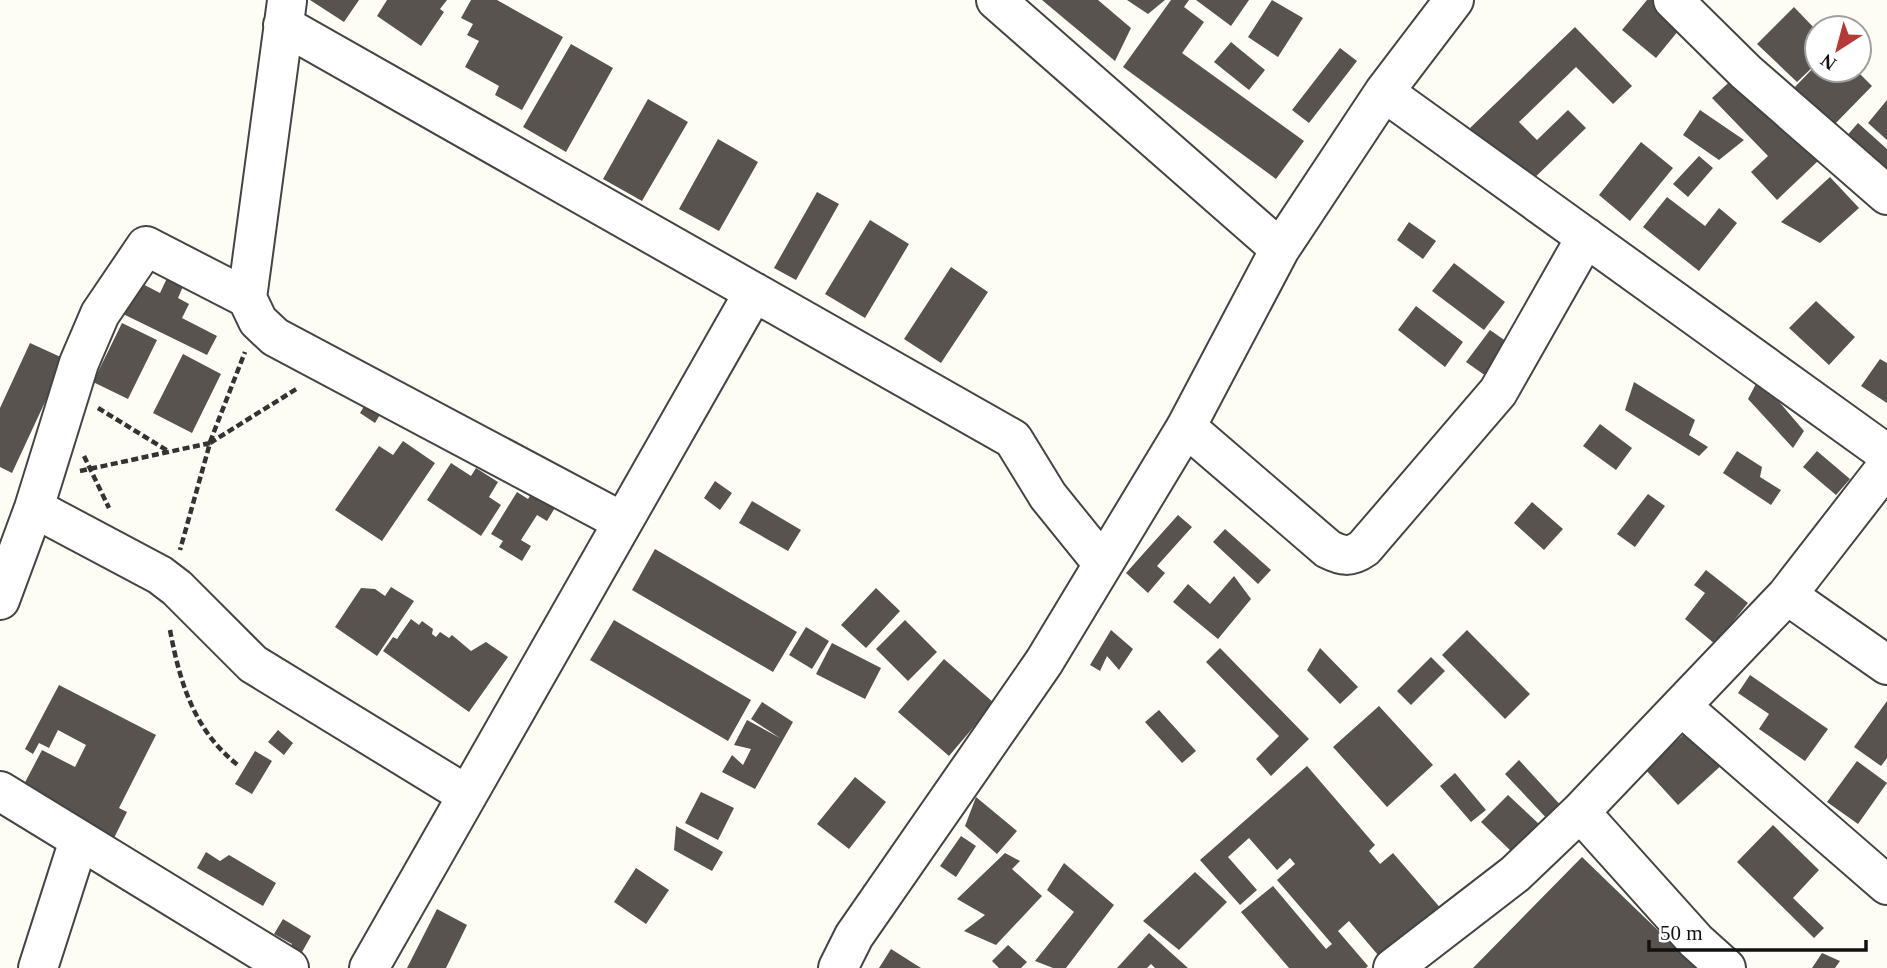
<svg xmlns="http://www.w3.org/2000/svg" width="1887" height="968" font-family="Georgia,serif">
<rect width="100%" height="100%" fill="#fefdf5"/>
<path fill="#58534e" d="M310 0H359L344 22Z
M387 0H447L440 9 444 12 421 46 377 16Z
M471 0H497L563 37 522 110 495 95 499 86 465 67 479 41 467 35 473 24 461 18Z
M1042 0H1098L1131 28 1115 61Z
M1127 0H1165L1148 14Z
M1171 0H1189L1184 7 1204 22 1182 53 1304 141 1276 179 1123 67Z
M1196 0H1249L1231 26Z
M1272 0 1303 18 1278 57 1248 37Z
M1647 0H1652L1683 25 1656 58 1622 30Z
M1794 7 1817 31V63L1797 82 1757 44Z
M1575 27 1632 86 1613 104 1576 67 1519 122 1537 140 1568 110 1586 128 1526 186 1470 128Z
M1231 42 1265 70 1249 90 1214 62Z
M571 44 613 68 566 152 523 127Z
M1340 48 1357 61 1309 123 1292 110Z
M1817 64V70H1856L1872 86 1832 127 1793 89Z
M1738 74 1819 160 1777 200 1751 172 1768 156 1712 98Z
M648 99 688 122 642 201 603 179Z
M1887 100V140L1868 123Z
M1700 110 1744 140 1719 160 1683 135Z
M1858 123 1887 149V190L1837 147Z
M718 139 758 162 719 231 679 209Z
M1641 142 1673 168 1630 221 1599 195Z
M1699 156 1713 168 1688 197 1673 184Z
M1830 177 1859 208 1820 243 1781 222Z
M817 192 839 204 796 280 774 268Z
M1667 197 1705 226 1719 208 1737 223 1699 271 1643 227Z
M870 220 909 244 865 318 825 294Z
M1409 222 1436 241 1423 259 1397 240Z
M1454 263 1505 302 1484 330 1432 291Z
M951 267 988 292 941 363 904 339Z
M168 276 184 284 178 298 189 304 182 318 217 336 207 355 119 312 135 280 160 293Z
M1816 301 1855 337 1829 365 1789 328Z
M1416 306 1463 342 1445 367 1398 330Z
M122 323 157 340 128 399 93 382Z
M1490 330 1510 344 1486 376 1466 362Z
M30 343 65 359 12 473 0 467V408Z
M183 354 221 374 192 433 153 413Z
M1880 359 1887 363V403L1861 386Z
M1759 378 1804 431 1793 448 1748 399Z
M1634 382 1695 420 1689 435 1708 447 1699 456 1625 410Z
M369 398 384 408 375 423 360 413Z
M1600 424 1632 448 1616 470 1583 446Z
M403 441 435 463 382 541 335 510 379 446 393 455Z
M1737 451 1762 467 1760 477 1781 490 1771 505 1723 473Z
M1817 451 1850 479 1836 495 1803 467Z
M451 463 471 476 476 468 498 482 489 497 501 505 481 536 427 500Z
M715 481 732 493 720 510 704 498Z
M533 491 556 506 547 521 537 515 521 540 531 546 522 561 499 547 503 541 491 534 517 492 528 499Z
M1648 494 1665 506 1635 547 1617 534Z
M752 501 801 530 788 551 739 523Z
M1532 502 1563 529 1544 550 1514 523Z
M1178 515 1192 527 1157 566 1165 573 1148 593 1126 573Z
M1225 529 1271 570 1258 584 1213 542Z
M655 549 797 632 773 672 632 590Z
M1706 570 1748 603 1715 644 1685 619 1705 593 1694 585Z
M1234 576 1251 599 1218 639 1173 602 1188 584 1210 604Z
M391 587 414 601 377 656 335 627 361 588 375 589 385 596Z
M876 588 900 611 866 648 841 625Z
M411 619 419 625 422 621 433 629 432 634 436 637 440 632 449 638 452 635 471 651 486 642 508 657 469 712 383 651 393 637 397 639Z
M614 620 751 700 728 741 590 660Z
M905 620 937 652 908 681 876 649Z
M806 627 829 641 812 669 789 655Z
M1111 630 1133 649 1119 670 1107 656 1100 671 1090 665Z
M1467 630 1530 694 1505 719 1442 655Z
M832 643 881 668 865 699 816 674Z
M1220 648 1309 739 1271 776 1256 759 1279 736 1206 662Z
M1320 648 1358 687 1340 704 1307 670Z
M1431 657 1445 671 1411 705 1397 691Z
M944 659 994 703 949 756 898 712Z
M1750 675 1828 729 1805 761 1759 729 1769 714 1738 693Z
M59 685 156 735 119 808 127 812 114 838 21 790 42 750 75 767 86 745 58 730 49 748 39 743 33 754 25 749Z
M1887 701V758L1881 766 1854 747Z
M762 702 793 722 755 789 722 772 732 755 743 765 751 749 734 745 747 720 780 738 751 719Z
M1379 706 1433 765 1387 807 1333 747Z
M1159 710 1196 751 1182 763 1145 722Z
M1692 727 1724 763 1678 805 1645 769Z
M278 730 293 743 284 755 268 742Z
M255 751 272 761 252 794 235 784Z
M1519 760 1566 811 1552 824 1505 774Z
M1857 761 1887 783 1858 824 1827 802Z
M1307 766 1375 845 1369 851 1380 864 1393 853 1443 911 1384 962 1349 921 1338 931 1368 966 1366 968H1289L1241 912 1273 886 1326 949 1332 944 1277 880 1295 864 1290 858 1277 870 1249 838 1228 857 1257 890 1240 905 1200 860Z
M1455 773 1486 810 1471 822 1440 786Z
M855 777 886 802 849 849 817 824Z
M701 792 734 808 718 840 685 823Z
M1508 795 1539 824 1512 852 1481 822Z
M976 797 1017 831 997 854 965 826Z
M1773 825 1819 870 1793 898 1824 928 1814 938 1737 862Z
M676 826 723 852 712 871 674 850Z
M961 836 976 846 956 877 940 866Z
M206 852 220 861 229 855 276 883 263 906 197 868Z
M1005 853 1020 861 1012 869 1042 896 996 945 964 931 985 915 957 899Z
M1582 857 1697 968H1473Z
M1064 863 1114 905 1066 968H1053L1035 961 1074 912 1047 890Z
M636 868 669 890 646 924 614 902Z
M1195 872 1227 902 1179 950 1143 921Z
M437 909 467 925 446 968H407Z
M283 919 311 936 297 961 286 954 292 944 274 934Z
M1149 933 1188 968H1155L1151 964 1147 968H1117Z
M1008 945 1027 962 1021 968H999L992 961Z
M891 949 921 968H879Z
M1822 953 1840 961 1835 968H1812Z"/>
<g fill="none" stroke-linecap="round" stroke-linejoin="round">
<defs>
<path id="minor" d="M996 0 1280 249
M1673 0 1746 72 1887 195
M287 1 247 298 258 321 275 337 621 521
M283 25 1013 439 1048 496 1103 564
M1384 92 1887 454
M1186 427 1328 549C1342 556 1350 558 1364 548L1498 392 1586 237
M34 508 160 575 177 588 253 664 467 795
M1787 595 1887 665
M0 600 34 508 79 363 100 314 146 246 247 298
M1681 706 1887 885
M0 791 289 968
M1580 812 1696 941 1726 968
M38 968 79 840
M369 968 754 292
M838 968 854 936 1044 662 1186 427 1280 249 1384 92 1454 0
M1393 968 1515 874 1580 812 1787 595 1887 466"/>
</defs>
<use href="#minor" stroke="#444" stroke-width="42"/>
<path stroke="#333" stroke-width="4.5" stroke-dasharray="7 3.5" stroke-linecap="butt" d="M98 408 168 451
M210 442 245 352
M210 443 298 388
M84 456 109 508
M80 471 210 443 180 550
M170 630C180 684 195 732 239 766"/>
<use href="#minor" stroke="#fff" stroke-width="38"/>
</g>
<g transform="translate(1838 49) rotate(216)"><circle r="33" fill="#ffffff" stroke="#a0a0a0" stroke-width="2"/>
<path d="M0-5L12 26L0 18L-12 26Z" fill="#b53934"/>
<text y="-10" font-size="19" font-weight="bold" text-anchor="middle" fill="#111111">N</text>
</g>
<path d="M1649 940v10h217v-10" fill="none" stroke="#111111" stroke-width="3.5"/>
<text x="1660" y="940" font-size="21" fill="#111111" stroke="#ffffff" stroke-width="5" paint-order="stroke">50 m</text>
</svg>
